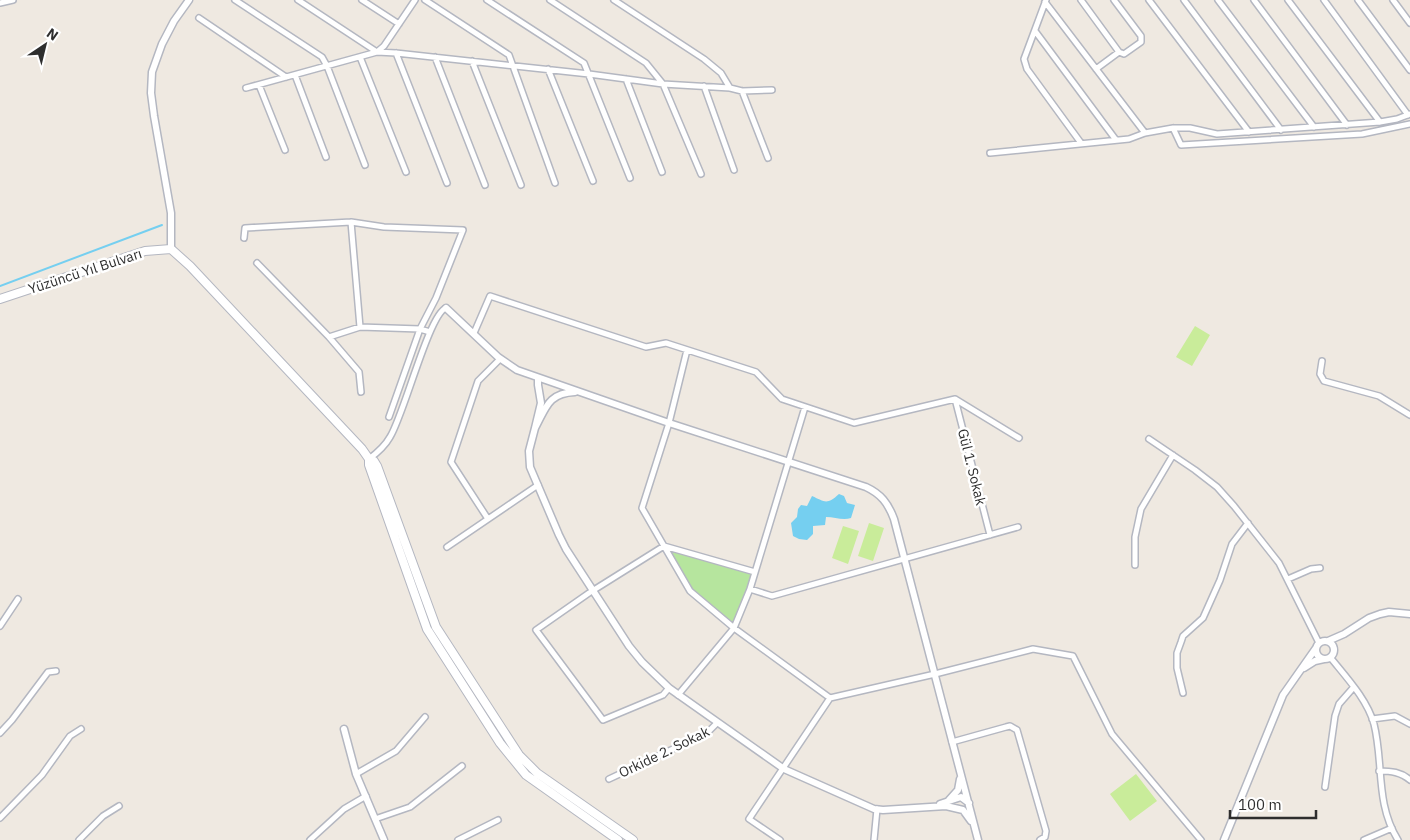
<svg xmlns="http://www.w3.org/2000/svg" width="1410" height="840" font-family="'IBM Plex Sans',sans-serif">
<rect width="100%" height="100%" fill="#efe9e1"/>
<path fill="#b6e59e" d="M664 546 755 572 734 628 690 591Z"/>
<path fill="#c9ec9a" d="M1195 326 1210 335 1192 366 1176 357Z
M869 523 884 528 873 561 858 556Z
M843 526 859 531 848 564 832 558Z
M1136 774 1157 801 1130 821 1110 794Z"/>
<path fill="#75cff0" d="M839 494 844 496 847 503 855 505 851 518C843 521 835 517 826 517L825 525 813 526V534L807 540 799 539 793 536 791 523 797 517 798 509 801 505 807 506 812 496C825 502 827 505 839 494Z"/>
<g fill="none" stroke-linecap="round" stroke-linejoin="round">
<path stroke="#75cff0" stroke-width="2" d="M0 286 162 225"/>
<defs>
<path id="minor" d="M235 0 322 57 327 66 365 165
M298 0 377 52 384 46 415 0
M362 0 399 24
M425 0 509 55 555 183
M487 0 584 63 630 178
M550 0 646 63 663 84 701 174
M614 0 704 59 721 73 730 88
M1046 0 1024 59 1027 69 1081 143
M1081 0 1119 52 1124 54 1141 42V36L1114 0
M1149 0 1249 132
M1184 0 1281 130
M1218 0 1314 127
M1254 0 1347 125
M1288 0 1380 122
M1324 0 1408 115
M1358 0 1410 70
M1393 0 1410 23
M1045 2 1145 133
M0 3 13 0
M199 18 286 77
M1035 31 1116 140
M396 53 447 183
M360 57 406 172
M435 57 485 185
M472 61 521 185
M548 69 593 181
M1096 69 1119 52
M295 75 326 157
M626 79 662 172
M259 85 285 150
M704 86 734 170
M246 88 377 52 396 53 589 74 663 84 730 88 742 91 772 90
M742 91 768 158
M1173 128 1181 145 1362 134 1410 124
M990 153 1129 139 1145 133 1173 128H1190L1217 134 1380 122 1397 119 1410 114
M351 222 360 327
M244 238 245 228 351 222 384 227 463 230 436 298 420 329 389 417
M257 263 329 337 360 327 420 329 430 332
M474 333 490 296 646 347 666 343 756 372 782 399 854 423 955 399 1019 438
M329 337 359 372 361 392
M687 350 669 423 642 508 690 591 734 628 830 698 935 674 1033 649 1073 656 1112 734 1201 840
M1322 361 1320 374 1324 381 1379 396 1410 415
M955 399 990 535
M1149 439 1195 470 1217 487 1234 506 1279 563 1319 643
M369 459C377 453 385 446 390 437 404 415 429 314 446 308
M488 519 451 462 478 381 500 359
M447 547 538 485
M1135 565V537L1141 509 1173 455
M1288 579 1311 569 1320 568
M750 589 772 596 1018 527
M0 626 18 599
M1330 657C1346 677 1367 699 1374 724 1384 764 1375 803 1398 840
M669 688 663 695 603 720 536 630 589 593 664 546 755 572
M1183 693 1177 668V653L1181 642 1183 636 1203 618 1220 580 1232 544 1248 523
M678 695 734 628 750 589 805 407
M1372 719 1395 716 1410 724
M0 733 12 720 48 672 56 671
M952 742 1006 727 1010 726 1017 730 1046 831 1045 837 1040 840
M1379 771C1391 771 1401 772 1410 780
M356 774 396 751 425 717
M609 779 707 733 717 723
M1325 787 1335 716 1339 704 1353 688
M0 818 42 775 70 736 81 729
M375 819 410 807 462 766
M79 840 103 816 119 806
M310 840 344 809 366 796
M458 840 498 820
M780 840 749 819 830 698
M874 840 877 809
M1364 840 1392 828"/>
<path id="tertiary" d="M171 249V213L154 116 151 93 152 72 162 44 174 21 189 0
M446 308 498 357 517 370 669 423 866 487C881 494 888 503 894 519L978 840
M538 378V385L541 403 535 428C546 408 548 393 575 392
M535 428 529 451 530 467 559 535 566 549 629 646 642 662 669 688 784 769 874 809 883 810 946 806 963 810 971 821
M1316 650a9 9 0 1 1 18 0a9 9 0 1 1-18 0Z
M1328 641 1344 634 1369 618 1380 614 1389 612 1410 614
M1304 668 1315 661 1324 659
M344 729 356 774 384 840
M949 800 958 790 960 779
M940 804 961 797 969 803
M1224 840 1283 695 1316 648"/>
<path id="secondary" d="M0 299 145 251 171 249 190 266 362 449 369 459V465L427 629 500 743 526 775 618 840
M369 459 374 461 377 466 436 627 519 755 537 773 633 840"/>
</defs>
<use href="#minor" stroke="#b4b7c1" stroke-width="8"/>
<use href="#tertiary" stroke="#b4b7c1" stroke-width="9"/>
<use href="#secondary" stroke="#b4b7c1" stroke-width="10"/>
<use href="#minor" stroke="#fff" stroke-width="5"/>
<use href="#tertiary" stroke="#fff" stroke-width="6"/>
<use href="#secondary" stroke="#fff" stroke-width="8"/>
</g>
<g text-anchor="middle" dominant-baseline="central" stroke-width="5" stroke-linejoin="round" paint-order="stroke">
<g font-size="14" fill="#2e2e2e" stroke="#fff">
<text transform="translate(85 271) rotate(-18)">Yüzüncü Yıl Bulvarı</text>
<text transform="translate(972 467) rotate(76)">Gül 1. Sokak</text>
<text transform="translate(664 752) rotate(-26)">Orkide 2. Sokak</text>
</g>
</g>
<g transform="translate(45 45) rotate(35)" stroke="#ffffff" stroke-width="4" paint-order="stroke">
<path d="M0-4L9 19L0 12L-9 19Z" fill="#2e2e2e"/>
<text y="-8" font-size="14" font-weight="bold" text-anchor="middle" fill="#2e2e2e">N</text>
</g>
<path d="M1230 810v8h86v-8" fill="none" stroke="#2e2e2e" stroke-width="2.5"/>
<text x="1238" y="810" font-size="15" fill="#2e2e2e" stroke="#ffffff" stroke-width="4" paint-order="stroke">100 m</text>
</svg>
